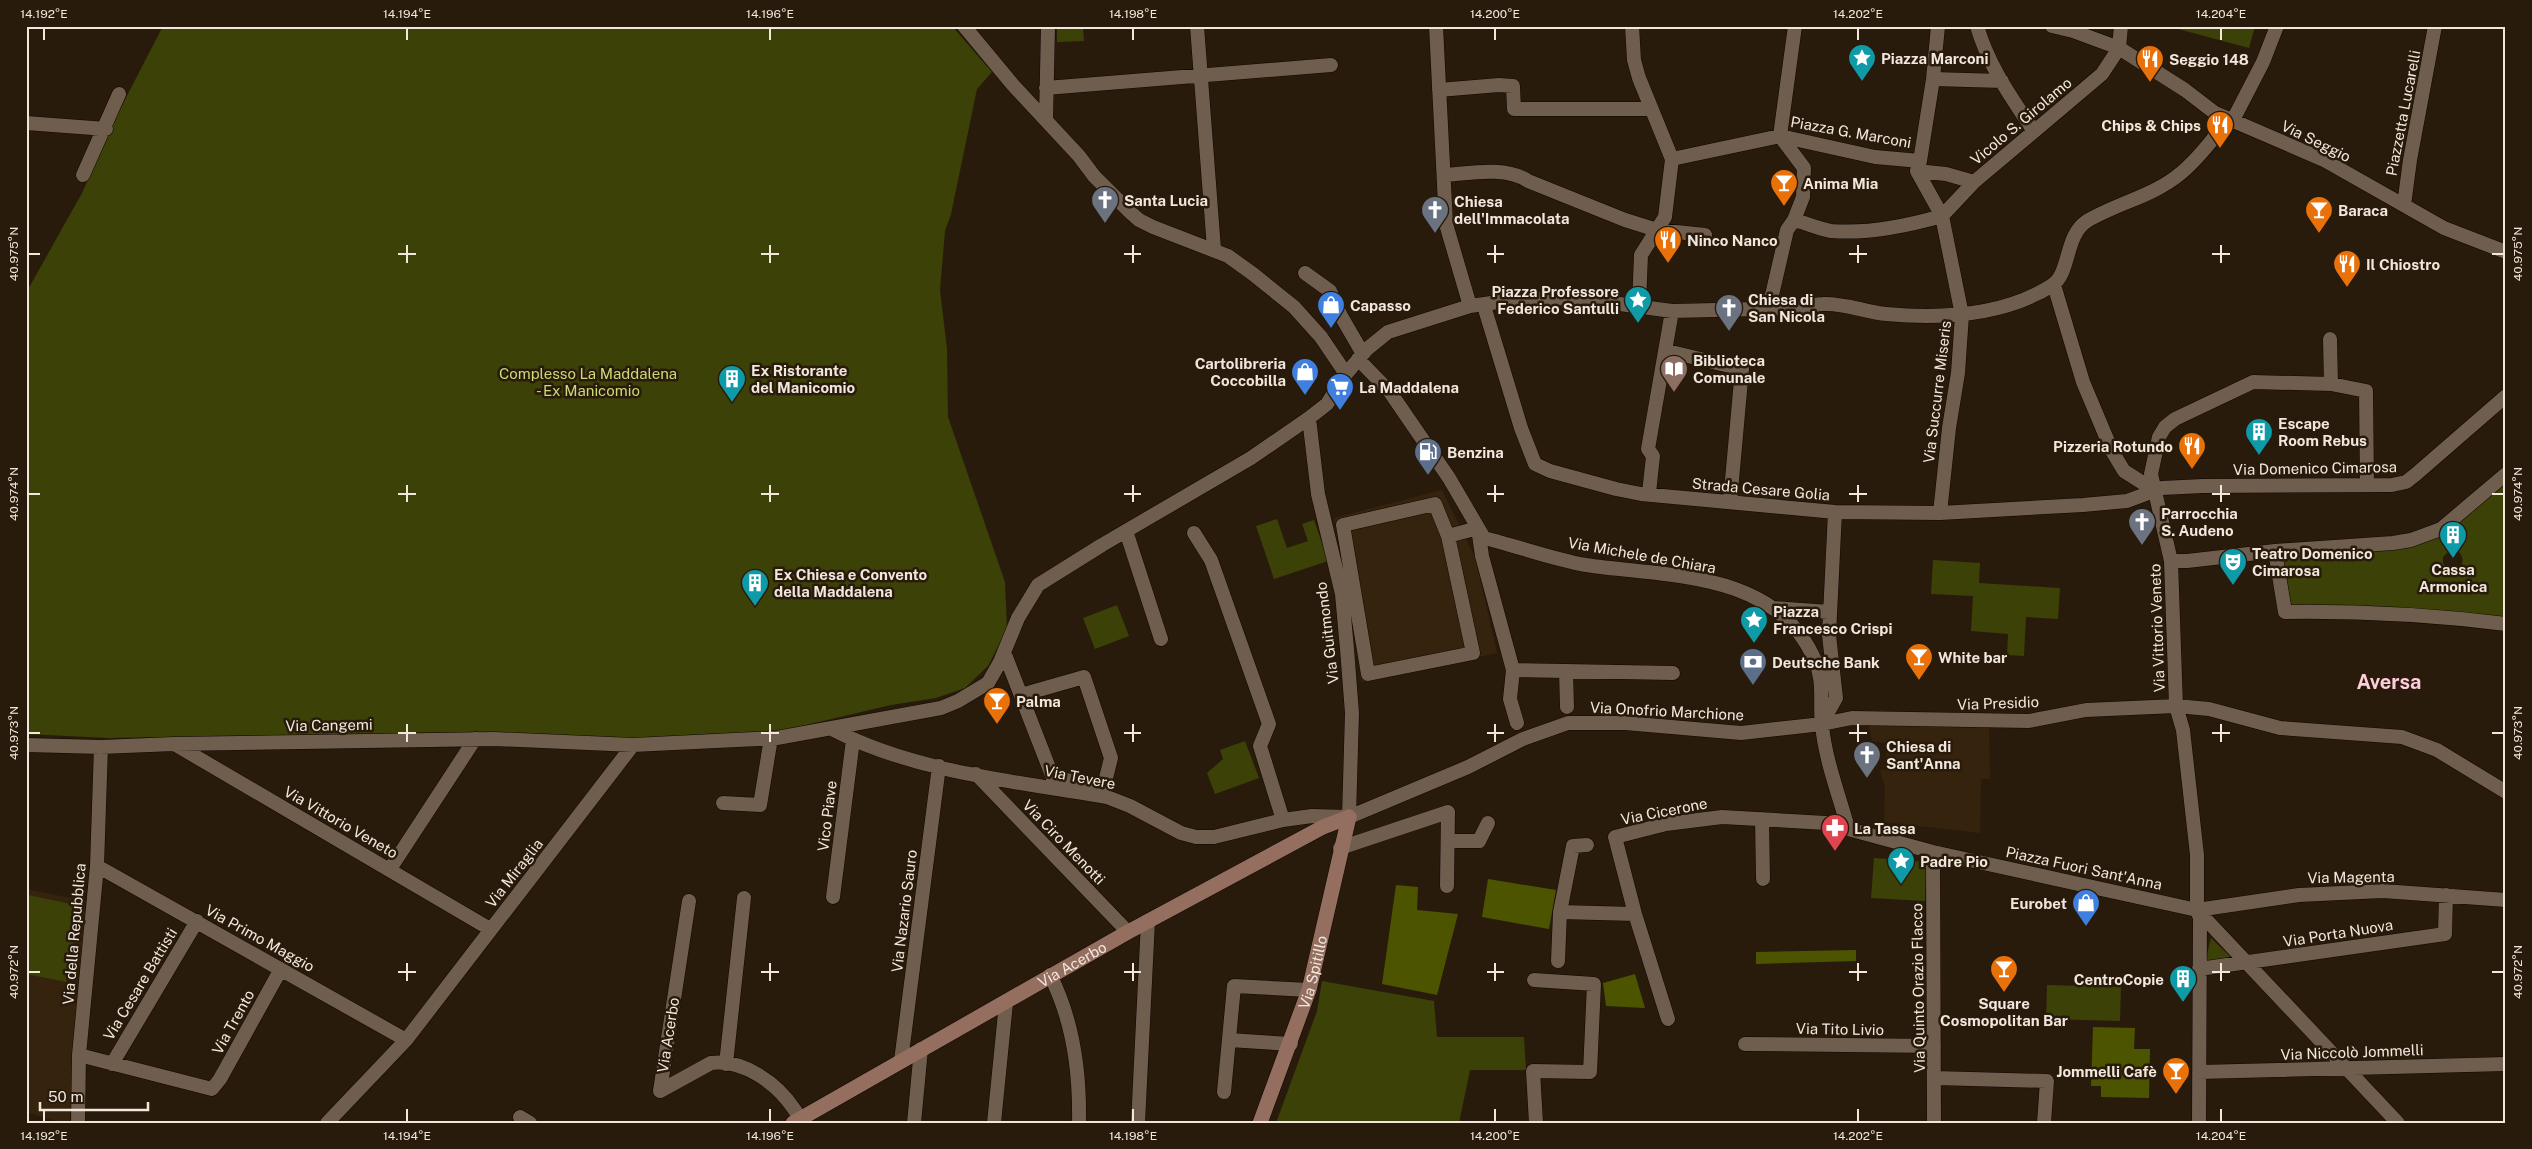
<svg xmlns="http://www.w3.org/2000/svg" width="2532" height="1149" font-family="'Public Sans',sans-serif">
<rect width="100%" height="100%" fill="#291b0b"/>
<path fill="#36230d" d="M1442 490 1476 560 1497 653 1361 682 1351 601 1334 518Z
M1868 722 1989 726 1990 779H1981L1980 833 1884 822 1885 788 1880 770H1887L1886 743 1872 741Z
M26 889 86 901 70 1123H62L26 1112Z"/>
<path fill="#3b4107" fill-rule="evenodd" d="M163 26H952L992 72 977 89 951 214 945 231 940 290 947 349 948 417 1005 582 1007 629 988 666 965 688 936 698 891 705 772 733 646 740 472 732 109 738 26 734V293L82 193 117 115Z
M1057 26H1083L1084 41 1057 42Z
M2167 26H2255L2249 48Z
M2506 482V621L2287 610 2278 557 2408 544 2447 534ZM2450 550 2459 552C2464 558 2464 565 2457 569L2448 568 2443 563V557Z
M1277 519 1287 548 1308 541 1302 524 1314 520 1328 561 1274 579 1256 526Z
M1933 560 1980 563 1979 583 2060 588 2058 619 2026 617 2024 656 2007 655 2008 634 1971 631 1973 596 1931 594Z
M1117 605 1129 636 1095 649 1083 618Z
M1245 741 1259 778 1215 794 1207 773 1223 759 1220 750Z
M1874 858 1927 862 1925 901 1871 898Z
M28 895 81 906 66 982 26 974V906Z
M2211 938 2232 958 2205 963Z
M1322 981 1434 1001 1437 1037H1524L1526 1070H1470L1459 1123H1276L1317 1011Z
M2047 985 2121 987 2120 1021 2046 1019Z"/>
<path fill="#4c5400" d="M1488 879 1556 890 1549 929 1482 917Z
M1396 885 1418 887 1417 910 1458 914 1437 995 1382 984Z
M1856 950V961L1756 964V952Z
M1635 974 1645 1008 1606 1006 1603 983Z
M2093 1027 2135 1028 2134 1049H2150L2149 1098 2101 1097V1086H2091Z"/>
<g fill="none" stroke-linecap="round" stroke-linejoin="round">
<defs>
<path id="street" d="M964 26 1013 85 1079 156 1094 176 1130 212 1139 220 1153 227 1228 256 1253 274 1294 307 1321 337 1346 374
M1197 26 1214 249
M1436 26 1446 224 1470 306
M1632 26 1634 60 1639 78 1672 159 1665 217 1641 255 1639 305
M1795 26 1780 136 1875 157 1920 161 1933 79 1938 26
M1977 26C1988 65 2011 97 2033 130
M2052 26 2073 31 2119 48 2185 90 2215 113 2324 160 2444 228 2506 252
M1933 79 2002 81
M1046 88 1331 65
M1439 90 1499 85 1513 86 1514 109H1650
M1046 120 1048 26
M2233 120 2263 62 2277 26
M26 123 106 129
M1672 159 1780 136 1804 168 1803 197 1794 220 1787 230 1772 295 1765 309
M1917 171 1946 174 1974 182
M83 175 119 94
M1445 175C1471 173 1506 166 1528 181L1625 220 1657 230 1705 235
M2404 205 2410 160 2435 26
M1794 220C1806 223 1819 229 1831 231 1868 234 1907 226 1942 216L1917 171 1920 161
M1305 273 1330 291 1341 316 1363 354
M2054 285 2083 382 2112 451 2124 471 2154 490
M1484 306 1521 428 1535 464 1550 471 1616 489 1641 494 1835 512 1940 513 2083 505 2127 501 2162 488 2203 486 2392 485 2406 482 2415 475 2506 396
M2330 339 2331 384
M1667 351 1742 369 1730 502
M1358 359 1390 392 1449 478 1484 538C1517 546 1552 559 1586 565 1665 577 1771 570 1812 654 1826 681 1819 699 1822 725 1825 759 1839 795 1848 828
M1309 418 1318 494 1342 594 1347 649 1352 713 1349 817
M2506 474 2441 529 2411 540 2393 543 2275 551 2285 612C2358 611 2432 615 2506 624
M1649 493 1653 456 1648 449 1672 311
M1940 513 1949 428 1958 373 1962 315 1942 216 1974 182 2102 74 2119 48 2121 26
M1126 531 1161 639
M1194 533 1211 560 1269 724 1260 746 1283 820
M1448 536 1435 504 1343 525 1368 674 1473 653 1448 536 1478 528 1482 556 1513 670 1510 699 1517 723
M2171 561H2187L2275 551
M1773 608 1829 612
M1004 652 1053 778 1104 786 1111 758 1084 677 1021 695
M1513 670 1673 673
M1566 671 1567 707
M1823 721 1836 698 1829 635 1835 512
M832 729C913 772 1018 782 1107 797L1130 806 1181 833 1196 837H1214L1283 820 1312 816 1349 817 1468 767 1523 739 1568 723H1625L1741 733 1822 724 1852 718 2029 721 2086 710 2176 706 2209 709 2280 728 2402 737 2437 750 2506 792
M26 745 101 747 174 744 495 739 633 745 777 738 941 708 958 701 988 683 1000 662 1018 618 1038 585 1102 545 1251 458 1309 418 1327 404 1346 374 1367 349 1388 332 1470 306 1520 299 1575 298 1672 311 1804 308C1810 306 1817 304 1823 304 1844 303 1866 312 1886 314 1941 319 2003 316 2051 286 2071 274 2064 236 2087 221 2117 203 2154 196 2181 173 2199 158 2215 137 2228 119
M176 745 490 929
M976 774 1128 932
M723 803 760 805 771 738
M1762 819 1763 879
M1448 841H1479L1488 823
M1340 848 1448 812 1447 886
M1933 852 1934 1123
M97 866 406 1040
M390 869 475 739
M833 897 853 740
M689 901 660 1091 711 1063C743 1059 777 1083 794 1109 797 1113 800 1117 801 1123
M2197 910 2398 1123
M1560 912 1573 846 1587 845
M1558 961 1560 912 1635 914
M2199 969 2445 934 2446 895
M1050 975C1073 1020 1080 1073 1079 1123
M1534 980 1594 984 1590 1072 1533 1071 1536 1123
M1668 1019 1635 914 1615 837 1666 824 1722 817 1826 823 1933 852 2197 910 2299 895 2383 891 2506 900
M1229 1040 1291 1044
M1745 1044 1934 1046
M79 1055 212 1089 220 1079 281 969
M901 1061 939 766
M112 1064 197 921
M726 1064 744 898
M2199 1072 2506 1064
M1935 1078 2047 1081 2044 1123
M1224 1092 1234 986 1309 990
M520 1117 530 1123
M78 1123 79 1055 97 866 101 747
M327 1123 406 1040 633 745
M914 1123 921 1049
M994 1123 1006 1003
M1138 1123 1148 921
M2199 1123 2200 918 2197 910V855L2183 730 2176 706 2171 561 2151 474 2159 437 2165 427 2175 419 2253 382 2331 384 2366 391 2367 485"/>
<g id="secondary">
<path id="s1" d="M793 1123 1128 932 1323 827 1349 817"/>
<path id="s2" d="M1260 1123 1309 990 1349 817"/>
</g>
</defs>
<use href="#street" stroke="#110600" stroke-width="15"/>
<use href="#secondary" stroke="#110600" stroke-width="16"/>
<use href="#street" stroke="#6f5e4d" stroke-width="14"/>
<use href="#secondary" stroke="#946e5f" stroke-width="15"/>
</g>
<path fill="none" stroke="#f1e7dd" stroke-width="2" d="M44 28V40M407 28V40M770 28V40M1133 28V40M1495 28V40M1858 28V40M2221 28V40M407 245V263M770 245V263M1133 245V263M1495 245V263M1858 245V263M2221 245V263M28 254H40M398 254H416M761 254H779M1124 254H1141M1487 254H1504M1849 254H1867M2212 254H2230M2492 254H2504M407 485V502M770 485V502M1133 485V502M1495 485V502M1858 485V502M2221 485V502M28 494H40M398 494H416M761 494H779M1124 494H1141M1487 494H1504M1849 494H1867M2212 494H2230M2492 494H2504M407 724V742M770 724V742M1133 724V742M1495 724V742M1858 724V742M2221 724V742M28 733H40M398 733H416M761 733H779M1124 733H1141M1487 733H1504M1849 733H1867M2212 733H2230M2492 733H2504M407 963V981M770 963V981M1133 963V981M1495 963V981M1858 963V981M2221 963V981M28 972H40M398 972H416M761 972H779M1124 972H1141M1487 972H1504M1849 972H1867M2212 972H2230M2492 972H2504M44 1109V1122M407 1109V1122M770 1109V1122M1133 1109V1122M1495 1109V1122M1858 1109V1122M2221 1109V1122"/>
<defs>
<symbol id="sight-pin" viewBox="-11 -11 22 30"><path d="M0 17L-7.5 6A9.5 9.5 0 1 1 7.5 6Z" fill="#0f9aa8" stroke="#291b0b"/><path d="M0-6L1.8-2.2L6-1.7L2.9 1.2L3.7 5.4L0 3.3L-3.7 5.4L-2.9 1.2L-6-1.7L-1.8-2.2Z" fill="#fff"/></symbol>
<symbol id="restaurant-pin" viewBox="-11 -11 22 30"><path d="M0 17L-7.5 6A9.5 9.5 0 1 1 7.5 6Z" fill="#e8710a" stroke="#291b0b"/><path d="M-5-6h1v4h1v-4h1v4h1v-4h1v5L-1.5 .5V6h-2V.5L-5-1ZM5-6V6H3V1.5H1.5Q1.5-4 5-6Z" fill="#fff"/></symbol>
<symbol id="bar-pin" viewBox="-11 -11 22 30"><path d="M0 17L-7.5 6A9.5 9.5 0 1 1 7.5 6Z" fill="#e8710a" stroke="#291b0b"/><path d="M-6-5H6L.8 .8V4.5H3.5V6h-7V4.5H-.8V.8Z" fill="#fff"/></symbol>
<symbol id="church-pin" viewBox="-11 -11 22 30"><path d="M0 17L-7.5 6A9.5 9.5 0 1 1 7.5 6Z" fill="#6b7280" stroke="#291b0b"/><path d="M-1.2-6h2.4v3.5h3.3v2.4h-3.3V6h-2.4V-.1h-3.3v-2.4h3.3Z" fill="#fff"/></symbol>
<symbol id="shop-pin" viewBox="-11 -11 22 30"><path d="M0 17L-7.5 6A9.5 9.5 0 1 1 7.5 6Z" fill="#3f7fe0" stroke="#291b0b"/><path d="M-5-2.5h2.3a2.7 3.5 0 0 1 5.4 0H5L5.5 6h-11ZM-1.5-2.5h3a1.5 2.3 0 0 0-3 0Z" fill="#fff"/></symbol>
<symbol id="library-pin" viewBox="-11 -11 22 30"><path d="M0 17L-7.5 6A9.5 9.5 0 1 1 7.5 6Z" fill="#8d6e63" stroke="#291b0b"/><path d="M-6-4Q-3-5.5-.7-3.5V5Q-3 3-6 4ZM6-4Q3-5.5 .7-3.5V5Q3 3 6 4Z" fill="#fff"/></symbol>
<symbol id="building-pin" viewBox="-11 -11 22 30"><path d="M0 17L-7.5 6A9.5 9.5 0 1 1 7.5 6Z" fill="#0f9aa8" stroke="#291b0b"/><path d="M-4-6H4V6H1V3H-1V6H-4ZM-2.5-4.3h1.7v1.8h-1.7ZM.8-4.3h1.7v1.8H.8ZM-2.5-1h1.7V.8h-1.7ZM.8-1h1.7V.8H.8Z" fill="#fff"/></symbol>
<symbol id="supermarket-pin" viewBox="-11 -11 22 30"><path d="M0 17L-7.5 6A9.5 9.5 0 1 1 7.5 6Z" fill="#3f7fe0" stroke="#291b0b"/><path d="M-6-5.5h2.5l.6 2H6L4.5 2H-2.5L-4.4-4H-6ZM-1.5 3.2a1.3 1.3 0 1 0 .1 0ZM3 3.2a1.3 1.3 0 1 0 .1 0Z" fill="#fff"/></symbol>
<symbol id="fuel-pin" viewBox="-11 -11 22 30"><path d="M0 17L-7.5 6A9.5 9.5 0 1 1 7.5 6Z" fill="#5c6f8a" stroke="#291b0b"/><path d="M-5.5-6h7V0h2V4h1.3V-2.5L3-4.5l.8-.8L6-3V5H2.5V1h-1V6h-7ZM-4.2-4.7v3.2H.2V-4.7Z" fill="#fff"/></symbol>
<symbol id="theatre-pin" viewBox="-11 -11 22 30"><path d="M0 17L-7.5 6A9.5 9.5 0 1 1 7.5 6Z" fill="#0f9aa8" stroke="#291b0b"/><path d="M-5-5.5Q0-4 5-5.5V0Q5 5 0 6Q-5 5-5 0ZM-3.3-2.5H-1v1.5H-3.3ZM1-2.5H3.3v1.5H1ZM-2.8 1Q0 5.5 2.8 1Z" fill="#fff"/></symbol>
<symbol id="bank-pin" viewBox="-11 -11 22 30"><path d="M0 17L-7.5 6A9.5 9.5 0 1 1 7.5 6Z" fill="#5c6f8a" stroke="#291b0b"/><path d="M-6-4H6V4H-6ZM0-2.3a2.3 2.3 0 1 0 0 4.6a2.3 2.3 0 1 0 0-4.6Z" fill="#fff"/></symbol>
<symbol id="pharmacy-pin" viewBox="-11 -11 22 30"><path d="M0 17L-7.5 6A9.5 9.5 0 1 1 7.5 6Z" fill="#e0444e" stroke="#291b0b"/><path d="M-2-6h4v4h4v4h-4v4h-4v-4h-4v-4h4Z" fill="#fff"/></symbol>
</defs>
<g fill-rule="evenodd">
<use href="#sight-pin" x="1846" y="42" width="32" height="43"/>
<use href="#restaurant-pin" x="2134" y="43" width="32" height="43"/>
<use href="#restaurant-pin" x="2204" y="109" width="32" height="43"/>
<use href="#bar-pin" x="1768" y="167" width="32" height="43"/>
<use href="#church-pin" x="1089" y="184" width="32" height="43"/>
<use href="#church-pin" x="1419" y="194" width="32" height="43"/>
<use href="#bar-pin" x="2303" y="194" width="32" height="43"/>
<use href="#restaurant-pin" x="1652" y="224" width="32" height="43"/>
<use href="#restaurant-pin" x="2331" y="248" width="32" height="43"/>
<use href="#sight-pin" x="1622" y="284" width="32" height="43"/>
<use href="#shop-pin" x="1315" y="289" width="32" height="43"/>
<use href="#church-pin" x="1713" y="292" width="32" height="43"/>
<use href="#library-pin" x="1658" y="353" width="32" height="43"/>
<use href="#shop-pin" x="1289" y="356" width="32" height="43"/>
<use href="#building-pin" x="716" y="363" width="32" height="43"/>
<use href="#supermarket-pin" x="1324" y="371" width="32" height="43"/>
<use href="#building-pin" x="2243" y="416" width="32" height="43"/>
<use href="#restaurant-pin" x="2176" y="430" width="32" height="43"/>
<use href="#fuel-pin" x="1412" y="436" width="32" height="43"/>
<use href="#church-pin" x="2126" y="506" width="32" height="43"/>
<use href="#building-pin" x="2437" y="519" width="32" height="43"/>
<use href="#theatre-pin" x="2217" y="546" width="32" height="43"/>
<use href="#building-pin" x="739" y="567" width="32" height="43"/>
<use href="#sight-pin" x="1738" y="604" width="32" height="43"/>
<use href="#bar-pin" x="1903" y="641" width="32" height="43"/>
<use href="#bank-pin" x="1737" y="646" width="32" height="43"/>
<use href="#bar-pin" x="981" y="685" width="32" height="43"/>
<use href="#church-pin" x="1851" y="739" width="32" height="43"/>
<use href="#pharmacy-pin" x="1819" y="812" width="32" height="43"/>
<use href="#sight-pin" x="1885" y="845" width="32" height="43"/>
<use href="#shop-pin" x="2070" y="887" width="32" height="43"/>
<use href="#bar-pin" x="1988" y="953" width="32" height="43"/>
<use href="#building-pin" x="2167" y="963" width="32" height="43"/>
<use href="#bar-pin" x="2160" y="1055" width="32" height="43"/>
</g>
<g text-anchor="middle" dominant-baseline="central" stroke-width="5" stroke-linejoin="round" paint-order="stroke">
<g font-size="15" font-weight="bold" fill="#f1e7dd" stroke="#291b0b" text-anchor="start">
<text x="1881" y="58">Piazza Marconi</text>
<text x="2169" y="59">Seggio 148</text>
<text x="2201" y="125" text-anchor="end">Chips &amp; Chips</text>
<text x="1803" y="183">Anima Mia</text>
<text x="1124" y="200">Santa Lucia</text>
<text x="1454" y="201">Chiesa<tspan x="1454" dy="17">dell'Immacolata</tspan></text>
<text x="2338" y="210">Baraca</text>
<text x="1687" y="240">Ninco Nanco</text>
<text x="2366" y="264">Il Chiostro</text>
<text x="1619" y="291" text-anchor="end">Piazza Professore<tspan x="1619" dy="17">Federico Santulli</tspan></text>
<text x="1748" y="299">Chiesa di<tspan x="1748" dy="17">San Nicola</tspan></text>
<text x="1350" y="305">Capasso</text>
<text x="1693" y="360">Biblioteca<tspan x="1693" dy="17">Comunale</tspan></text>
<text x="1286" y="363" text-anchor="end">Cartolibreria<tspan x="1286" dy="17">Coccobilla</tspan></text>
<text x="751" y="370">Ex Ristorante<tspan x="751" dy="17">del Manicomio</tspan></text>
<text x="1359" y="387">La Maddalena</text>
<text x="2278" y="423">Escape<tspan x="2278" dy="17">Room Rebus</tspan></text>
<text x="2173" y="446" text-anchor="end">Pizzeria Rotundo</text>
<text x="1447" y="452">Benzina</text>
<text x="2161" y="513">Parrocchia<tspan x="2161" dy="17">S. Audeno</tspan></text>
<text x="2252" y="553">Teatro Domenico<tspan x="2252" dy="17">Cimarosa</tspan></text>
<text x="2453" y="569" text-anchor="middle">Cassa<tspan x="2453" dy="17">Armonica</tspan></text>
<text x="774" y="574">Ex Chiesa e Convento<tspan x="774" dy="17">della Maddalena</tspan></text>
<text x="1773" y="611">Piazza<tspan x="1773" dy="17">Francesco Crispi</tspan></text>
<text x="1938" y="657">White bar</text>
<text x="1772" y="662">Deutsche Bank</text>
<text x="1016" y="701">Palma</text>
<text x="1886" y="746">Chiesa di<tspan x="1886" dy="17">Sant'Anna</tspan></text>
<text x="1854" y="828">La Tassa</text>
<text x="1920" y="861">Padre Pio</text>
<text x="2067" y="903" text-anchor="end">Eurobet</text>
<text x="2164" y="979" text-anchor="end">CentroCopie</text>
<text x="2004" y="1003" text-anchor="middle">Square<tspan x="2004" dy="17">Cosmopolitan Bar</tspan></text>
<text x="2157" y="1071" text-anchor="end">Jommelli Cafè</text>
</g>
<g font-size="15" fill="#f1e7dd" stroke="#291b0b">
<text transform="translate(2403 113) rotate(-79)">Piazzetta Lucarelli</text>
<text transform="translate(2021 121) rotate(-40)">Vicolo S. Girolamo</text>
<text transform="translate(1851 132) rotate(10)">Piazza G. Marconi</text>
<text transform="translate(2316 141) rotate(26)">Via Seggio</text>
<text transform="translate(1937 392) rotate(-83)">Via Succurre Miseris</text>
<text transform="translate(2315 468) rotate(-1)">Via Domenico Cimarosa</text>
<text transform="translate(1761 489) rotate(5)">Strada Cesare Golia</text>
<text transform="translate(1642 555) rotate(10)">Via Michele de Chiara</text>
<text transform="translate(2157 628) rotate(-92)">Via Vittorio Veneto</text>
<text transform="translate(1327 633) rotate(-97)">Via Guitmondo</text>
<text transform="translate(1998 703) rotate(-2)">Via Presidio</text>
<text transform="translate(1667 711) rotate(3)">Via Onofrio Marchione</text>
<text transform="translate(329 725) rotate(-1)">Via Cangemi</text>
<text transform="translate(1080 777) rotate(11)">Via Tevere</text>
<text transform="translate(1664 811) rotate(-11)">Via Cicerone</text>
<text transform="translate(827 816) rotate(-83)">Vico Piave</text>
<text transform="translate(341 822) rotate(30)">Via Vittorio Veneto</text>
<text transform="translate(1064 842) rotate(46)">Via Ciro Menotti</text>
<text transform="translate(2084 868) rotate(12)">Piazza Fuori Sant'Anna</text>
<text transform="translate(514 873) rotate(-52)">Via Miraglia</text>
<text transform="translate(2351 877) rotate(-1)">Via Magenta</text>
<text transform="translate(904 911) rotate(-83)">Via Nazario Sauro</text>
<text transform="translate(2338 933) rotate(-9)">Via Porta Nuova</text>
<text transform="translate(74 934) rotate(-85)">Via della Repubblica</text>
<text transform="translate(260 938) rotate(29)">Via Primo Maggio</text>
<text stroke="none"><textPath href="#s1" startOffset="321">Via Acerbo</textPath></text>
<text stroke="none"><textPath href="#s2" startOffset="160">Via Spitillo</textPath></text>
<text transform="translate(140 984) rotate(-59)">Via Cesare Battisti</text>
<text transform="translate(1918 988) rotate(-91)">Via Quinto Orazio Flacco</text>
<text transform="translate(233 1022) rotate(-61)">Via Trento</text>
<text transform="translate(1840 1029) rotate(1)">Via Tito Livio</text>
<text transform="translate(668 1035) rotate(-81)">Via Acerbo</text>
<text transform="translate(2352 1052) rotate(-2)">Via Niccolò Jommelli</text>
</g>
<g font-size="15" fill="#cbda74" stroke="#291b0b">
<text x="588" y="373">Complesso La Maddalena<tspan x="588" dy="17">- Ex Manicomio</tspan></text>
</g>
<g font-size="20" font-weight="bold" fill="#ffcddc" stroke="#291b0b">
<text x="2389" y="682">Aversa</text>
</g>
</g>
<rect width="2532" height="1149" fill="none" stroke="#291b0b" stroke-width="55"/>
<path d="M40 1102v8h108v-8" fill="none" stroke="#f1e7dd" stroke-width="2.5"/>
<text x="48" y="1102" font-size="15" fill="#f1e7dd" stroke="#291b0b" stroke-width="4" paint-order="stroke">50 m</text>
<rect x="28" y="28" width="2476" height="1094" fill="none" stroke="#f1e7dd" stroke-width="2"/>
<g font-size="12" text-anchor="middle" fill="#f1e7dd">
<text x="44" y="18">14.192°E</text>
<text x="407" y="18">14.194°E</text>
<text x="770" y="18">14.196°E</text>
<text x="1133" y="18">14.198°E</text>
<text x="1495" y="18">14.200°E</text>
<text x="1858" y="18">14.202°E</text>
<text x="2221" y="18">14.204°E</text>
<text transform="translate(14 254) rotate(-90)" y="4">40.975°N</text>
<text transform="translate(2518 254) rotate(-90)" y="4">40.975°N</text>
<text transform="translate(14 494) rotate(-90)" y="4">40.974°N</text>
<text transform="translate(2518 494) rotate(-90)" y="4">40.974°N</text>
<text transform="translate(14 733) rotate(-90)" y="4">40.973°N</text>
<text transform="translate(2518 733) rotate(-90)" y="4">40.973°N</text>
<text transform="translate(14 972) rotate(-90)" y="4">40.972°N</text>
<text transform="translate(2518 972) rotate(-90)" y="4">40.972°N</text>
<text x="44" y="1140">14.192°E</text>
<text x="407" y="1140">14.194°E</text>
<text x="770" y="1140">14.196°E</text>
<text x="1133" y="1140">14.198°E</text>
<text x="1495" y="1140">14.200°E</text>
<text x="1858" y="1140">14.202°E</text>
<text x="2221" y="1140">14.204°E</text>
</g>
</svg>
